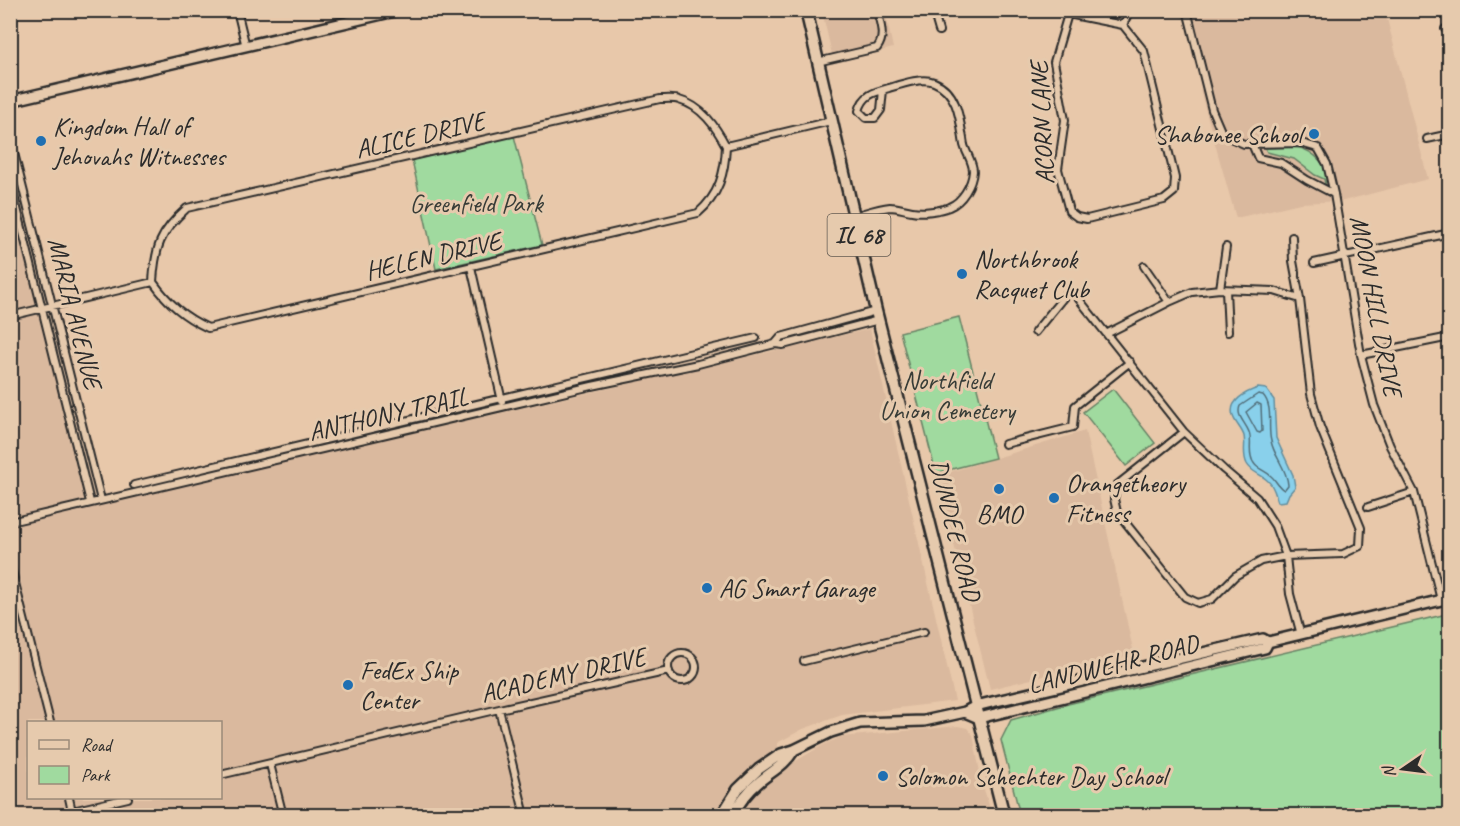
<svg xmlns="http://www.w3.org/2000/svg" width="1460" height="826" font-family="Caveat,sans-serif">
<rect width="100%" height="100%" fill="#e8c8aa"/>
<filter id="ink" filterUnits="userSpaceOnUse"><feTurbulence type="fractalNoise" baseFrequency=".0167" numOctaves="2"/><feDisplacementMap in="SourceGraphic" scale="12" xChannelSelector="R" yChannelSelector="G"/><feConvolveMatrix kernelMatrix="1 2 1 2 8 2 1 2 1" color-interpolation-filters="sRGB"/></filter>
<g filter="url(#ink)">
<path fill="#dab99e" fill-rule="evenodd" d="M822 11H885L893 48 834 63Z
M1187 11H1385L1428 179 1343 201 1300 203 1236 218 1200 90 1206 89Z
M10 186 86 507 870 329 955 701 842 715 803 729 777 743 784 768 823 745 841 737 958 726 967 728 973 735 982 783 992 815H11ZM28 722H220V798H28Z
M1085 431 1134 654 990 689 937 476Z"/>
<path fill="#a0da9f" stroke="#668265" stroke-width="1.5" d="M514 136 542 245 436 269 412 160Z
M1297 147C1313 151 1332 166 1325 184L1324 179 1315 175 1294 159 1267 152 1265 148Z
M959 317 995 458 936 473 900 332Z
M1113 389 1155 443 1126 466 1083 412Z
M1447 614 1450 625 1449 815H1020L1001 740 1011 720 1068 704Z"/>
<path fill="#89d0eb" stroke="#638e9e" stroke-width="1.5" d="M1258 388 1266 389 1274 400 1276 438 1293 475 1295 487 1289 494 1286 501 1278 502C1275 494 1274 486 1268 481 1261 474 1252 473 1247 464 1242 454 1246 446 1244 436 1242 429 1235 423 1233 416 1228 401 1246 392 1258 388Z"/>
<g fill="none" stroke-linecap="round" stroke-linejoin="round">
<path stroke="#516d78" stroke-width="1.5" d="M1258 394 1263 395C1274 407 1267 427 1271 441 1274 457 1287 468 1288 485L1284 490C1278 487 1276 480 1271 476 1263 469 1253 468 1251 456 1249 448 1252 440 1249 432 1245 422 1236 416 1240 406Z
M1257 403 1261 405 1262 431 1260 433 1257 432 1246 412Z"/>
<defs>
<path id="street" d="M237 10 246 47
M933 10 939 31
M1059 10 1068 14 1123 25 1144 51 1175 178 1174 192 1164 200 1087 219 1077 217 1069 211 1058 169 1065 120 1054 62 1068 14
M1187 10 1212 110 1221 131 1228 137 1244 144 1301 143 1318 148 1327 164 1334 194 1361 355 1374 405 1390 446 1414 492 1441 600
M1123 25 1130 10
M1445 29 1450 28
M817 62 877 48C886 37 880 23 877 10
M10 137 101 500
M1427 139 1450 134
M1252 144 1258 158 1281 163 1307 180 1334 194
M726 146 831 121
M10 180 90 502
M854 216C865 213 878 208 890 207 897 207 905 210 912 211 922 213 940 211 949 207 962 202 972 185 973 171 973 162 966 153 964 145 960 122 959 92 934 82 922 77 902 84 889 88 874 92 863 95 859 111L866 118H875L881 110 883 90
M1314 263 1450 233
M1144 266 1169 302
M471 267 502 401
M153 282C155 247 160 232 187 208L660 99C666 99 674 98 679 100 702 106 716 127 726 146
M153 282C168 303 184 317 208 328L698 213C719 195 725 173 726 146
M1220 289 1226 247
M1226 290 1228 332
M876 311 781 337 775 344 783 345 879 320
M10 316 153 282
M1035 332 1067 293H1074L1184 432 1224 470 1257 498 1275 526 1286 556 1290 594 1301 635
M1108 333 1169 302 1192 292 1220 289 1274 291 1300 299
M1361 355 1450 337
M1184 432 1117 485 1114 499 1117 512 1185 597 1198 603 1212 599 1235 576 1261 561 1286 556 1343 554 1360 546 1361 528 1320 427 1311 394 1300 299 1293 261 1292 237
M1005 444 1073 427 1075 406 1130 362
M134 485 756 338
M1368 507 1414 492
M10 522 592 386 698 364 775 344
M10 563 50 722
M668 667a14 14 0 1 1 28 0a14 14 0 1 1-28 0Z
M804 661 924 632
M499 709 525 816
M270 764 283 816
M220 775 499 709 669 671
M69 798 73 816
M72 811 128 798"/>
<path id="secondary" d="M10 101 399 10
M1268 642 1450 598
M721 816 738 789 759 769 781 754 794 750 831 732 860 723 924 721 965 712 976 706 992 702 1263 639 1268 642 1265 648 979 718 965 712
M732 816C739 803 748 791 759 782 772 771 785 765 794 750"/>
<path id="primary" d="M806 10 876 311 1004 816"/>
</defs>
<use href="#street" stroke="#2b2b2b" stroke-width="10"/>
<use href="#secondary" stroke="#2b2b2b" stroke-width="14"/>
<use href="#primary" stroke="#2b2b2b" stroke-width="15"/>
<use href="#street" stroke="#e6caad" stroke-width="6"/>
<use href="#secondary" stroke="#e6caad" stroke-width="9"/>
<use href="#primary" stroke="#e6caad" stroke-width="10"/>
</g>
</g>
<g fill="#1f6fb2" stroke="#e6caad" stroke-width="2">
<circle cx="1314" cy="134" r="6"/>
<circle cx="41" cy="141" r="6"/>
<circle cx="962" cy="274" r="6"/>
<circle cx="999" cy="489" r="6"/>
<circle cx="1054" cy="498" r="6"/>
<circle cx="707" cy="588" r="6"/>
<circle cx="348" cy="685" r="6"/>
<circle cx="883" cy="776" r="6"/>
</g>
<g text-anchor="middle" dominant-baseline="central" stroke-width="6" stroke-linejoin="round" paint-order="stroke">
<rect fill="#e6caad" stroke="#635b52" stroke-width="1.5" x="827.5" y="214" width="63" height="42" rx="4.5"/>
<g font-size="24" font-weight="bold" fill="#2b2b2b">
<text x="859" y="235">IL 68</text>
</g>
<g font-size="26" fill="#2b2b2b" stroke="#e6caad">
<text transform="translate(1042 123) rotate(-93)">ACORN LANE</text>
<text transform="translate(420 135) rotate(-13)">ALICE DRIVE</text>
<text transform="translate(433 256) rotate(-13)">HELEN DRIVE</text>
<text transform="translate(1376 306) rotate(79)">MOON HILL DRIVE</text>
<text transform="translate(75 313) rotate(76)">MARIA AVENUE</text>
<text transform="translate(388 414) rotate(-13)">ANTHONY TRAIL</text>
<text transform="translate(955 530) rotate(76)">DUNDEE ROAD</text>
<text transform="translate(1113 664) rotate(-14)">LANDWEHR ROAD</text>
<text transform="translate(563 675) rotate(-13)">ACADEMY DRIVE</text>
</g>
<g font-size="26" fill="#2b2b2b" stroke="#e6caad" text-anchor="start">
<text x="53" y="126">Kingdom Hall of<tspan x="53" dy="30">Jehovahs Witnesses</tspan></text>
<text x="1302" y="134" text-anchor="end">Shabonee School</text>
<text x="974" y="259">Northbrook<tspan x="974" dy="30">Racquet Club</tspan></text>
<text x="1066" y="483">Orangetheory<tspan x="1066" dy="30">Fitness</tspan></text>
<text x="999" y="514" text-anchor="middle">BMO</text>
<text x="719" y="588">AG Smart Garage</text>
<text x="360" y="670">FedEx Ship<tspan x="360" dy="30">Center</tspan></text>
<text x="895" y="776">Solomon Schechter Day School</text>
</g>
<g font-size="26" fill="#373c37" stroke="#e6caad">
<text x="476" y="203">Greenfield Park</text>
<text x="947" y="380">Northfield<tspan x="947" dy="30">Union Cemetery</tspan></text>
</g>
</g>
<rect width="1460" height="826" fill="none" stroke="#e6caad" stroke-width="36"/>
<rect x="18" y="18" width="1424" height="790" fill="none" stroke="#2b2b2b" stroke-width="2" filter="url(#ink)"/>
<rect x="27" y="721" width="195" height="78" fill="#e6caad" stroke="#9b8a79" stroke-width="1.5"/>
<rect x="39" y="740" width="30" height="9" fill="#e6caad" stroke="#9b8a79" stroke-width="1.5"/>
<text x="81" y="751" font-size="18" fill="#2b2b2b">Road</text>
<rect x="39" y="766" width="30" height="18" fill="#a0da9f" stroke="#9b8a79" stroke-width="1.5"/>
<text x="81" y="781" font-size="18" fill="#2b2b2b">Park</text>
<g transform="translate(1403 769) rotate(256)" stroke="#e6caad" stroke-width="4.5" paint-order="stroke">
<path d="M0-4.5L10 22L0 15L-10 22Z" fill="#2b2b2b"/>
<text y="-9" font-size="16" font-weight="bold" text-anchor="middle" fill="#2b2b2b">N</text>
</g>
</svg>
